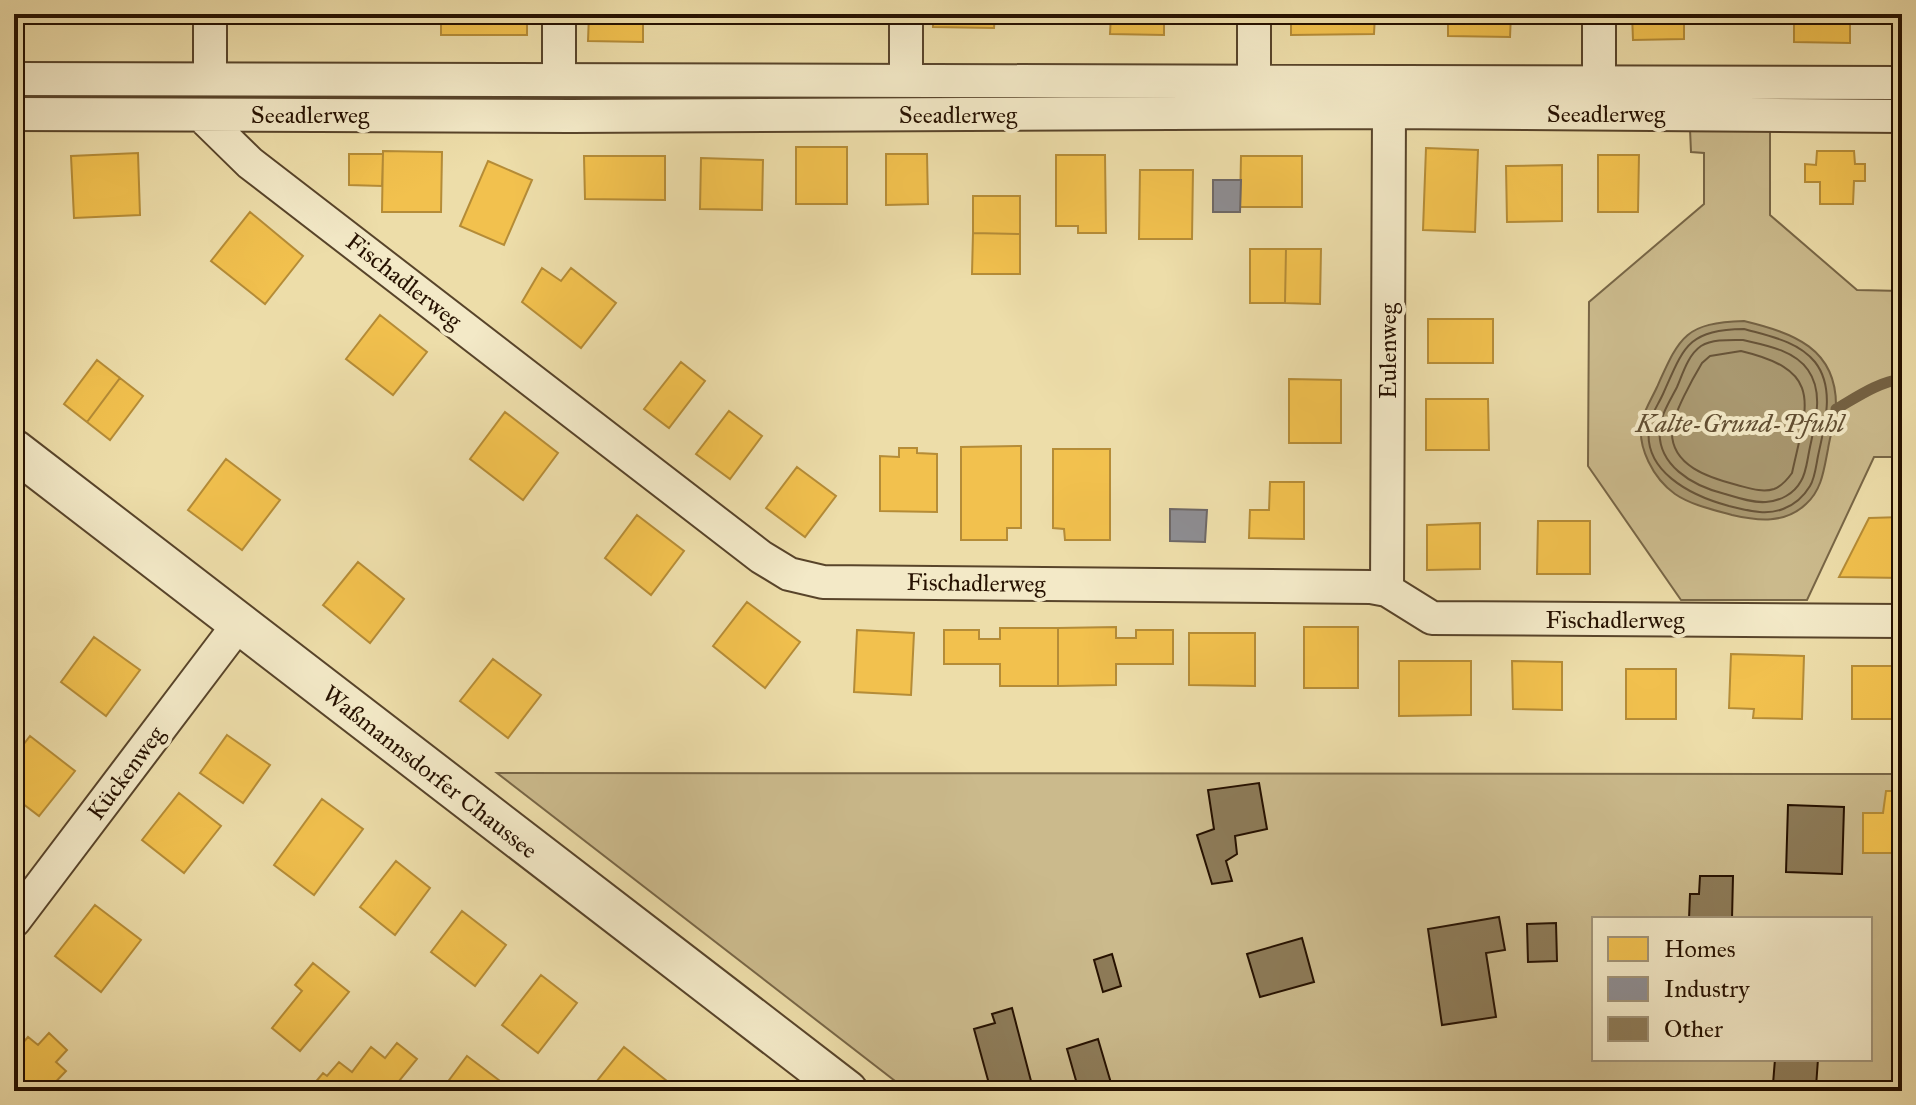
<svg xmlns="http://www.w3.org/2000/svg" width="1916" height="1105" font-family="'IM FELL Great Primer',serif">
	<style>
		.green { fill: #cbba8c; stroke: #786646; stroke-width: 2; fill-rule: evenodd }
		.water { fill: #a99870; stroke: #756243; stroke-width: 2 }
		.homes { fill: #f2c14e; stroke: #b58c37; stroke-width: 2 }
		.industry { fill: #8d8d92; stroke: #6e6866; stroke-width: 2 }
		.lines { fill: none; stroke-linecap: round; stroke-linejoin: round }
		.shore { stroke: #685438; stroke-width: 2 }
		.stream { stroke: #756243; stroke-width: 11 }
		.building { fill: #8d7b58; stroke: #261100; stroke-width: 2 }
		.minor-casing { stroke: #58442a; stroke-width: 36 }
		.tertiary-casing { stroke: #58442a; stroke-width: 44 }
		.minor { stroke: #f3e9c7; stroke-width: 32 }
		.tertiary { stroke: #f3e9c7; stroke-width: 40 }
		.labels { text-anchor: middle; dominant-baseline: central; stroke-width: 8; stroke-linejoin: round; paint-order: stroke }
		.street-label { font-size: 24px; fill: #261100; stroke: #f3e9c7 }
		.water-label { font-size: 26px; font-style: italic; fill: #614e32; stroke: #f3e9c7 }
	</style>
	<rect width="100%" height="100%" fill="#eddda9"/>
	<filter id="stains"><feTurbulence type="fractalNoise" baseFrequency=".0025" numOctaves="4"/><feColorMatrix values="0 0 0 0 .2 0 0 0 0 .09 0 0 0 0 .02 0 0 0 .5 -.17"/></filter>
	<radialGradient id="worn" r=".72"><stop offset=".6" stop-color="#630" stop-opacity="0"/><stop offset="1" stop-color="#630" stop-opacity=".3"/></radialGradient>
	<path class="green" d="M1770,128V215L1857,290L1902,291V457H1874L1807,600H1681L1588,466L1589,302L1704,204V153L1691,152L1690,129Z
		M497,773L1902,774V1091H908ZM1594,919H1870V1059H1594Z"/>
	<path class="water" d="M1744,321C1793,333 1837,348 1836,407C1835,421 1830,436 1828,449C1824,469 1822,490 1806,504C1785,524 1758,521 1732,515C1714,510 1691,505 1675,494C1654,479 1636,447 1642,420C1645,409 1652,398 1657,387C1680,336 1685,323 1744,321Z"/>
	<path class="homes" d="M242,14H300V19L242,21Z
		M441,14H527V35H441Z
		M589,14H643V42L588,41Z
		M803,14H861V23L803,22Z
		M933,14H995L994,28L933,27Z
		M1111,14H1164V35L1110,34Z
		M1291,14H1375L1374,34L1291,35Z
		M1448,14H1511L1510,37L1448,36Z
		M1632,14H1684V39L1633,40Z
		M1794,14H1850V43L1794,42Z
		M796,147H847V204H796Z
		M1426,148L1478,150L1475,232L1423,230Z
		M383,151L442,152L441,212H382Z
		M1817,151H1854L1855,164H1865V181H1854L1853,204H1820V182H1805V164L1816,165Z
		M138,153L140,215L74,218L71,156Z
		M349,154H383L382,186L349,185Z
		M886,154H927L928,204L886,205Z
		M1056,155H1105L1106,233H1078V226H1056Z
		M1598,155H1639L1638,212H1598Z
		M584,156H665V200L585,199Z
		M1241,156H1302V207H1240Z
		M701,158L763,160L762,210L700,209Z
		M488,161L532,180L504,245L460,226Z
		M1562,165V221L1507,222L1506,166Z
		M1140,170H1193L1192,239H1139Z
		M973,196H1020V234L973,233Z
		M250,212L303,256L265,304L211,261Z
		M973,233L1020,234V274H972Z
		M1250,249H1286L1285,303H1250Z
		M1286,249H1321L1320,304L1285,303Z
		M542,268L561,281L571,268L616,303L581,348L522,302Z
		M380,315L427,352L393,395L346,359Z
		M1428,319H1493V363H1428Z
		M97,360L120,378L87,422L64,404Z
		M681,362L705,381L669,428L644,409Z
		M120,378L143,396L110,440L87,422Z
		M1289,379L1341,380V443H1289Z
		M1426,399H1488L1489,450H1426Z
		M729,411L762,436L730,479L696,454Z
		M505,412L558,453L523,500L470,459Z
		M1021,446V528H1007V540H961V447Z
		M899,448H917V453L937,454V512L880,511V456L899,457Z
		M1053,449H1110V540H1065L1064,529L1053,528Z
		M226,459L280,500L242,550L188,510Z
		M797,467L836,496L805,537L766,508Z
		M1270,482H1304V539L1249,538L1250,510H1269Z
		M637,515L684,551L651,595L605,558Z
		M1902,517V578L1839,577L1869,518Z
		M1538,521H1590V574H1537Z
		M1480,523V569L1427,570V525Z
		M358,562L404,599L370,643L323,605Z
		M747,602L800,642L765,688L713,646Z
		M1116,627V638H1136V630H1173V664H1116V685L1058,686V628Z
		M1304,627H1358V688H1304Z
		M1000,628H1058V686H1000V664H944V630H979V639H1000Z
		M857,630L914,633L911,695L854,692Z
		M1189,633H1255V686L1189,685Z
		M94,637L140,670L106,716L61,682Z
		M1731,654L1804,656L1802,719L1753,718L1754,709L1729,708Z
		M493,659L541,695L508,738L460,701Z
		M1399,661H1471V715L1399,716Z
		M1512,661L1562,662V710L1513,709Z
		M1852,666H1902V719H1852Z
		M1626,669H1676V719H1626Z
		M227,735L270,765L243,803L200,773Z
		M30,736L75,771L39,816L14,797V757Z
		M1895,787H1902V853H1863V813H1883L1886,791H1895Z
		M179,793L221,826L184,873L142,840Z
		M322,799L363,829L314,895L274,865Z
		M396,861L430,888L395,935L360,907Z
		M95,905L141,940L101,992L55,956Z
		M462,911L506,945L475,986L431,952Z
		M313,963L349,992L300,1051L272,1028L302,991L295,985Z
		M541,975L577,1003L538,1053L502,1025Z
		M49,1033L67,1050L56,1062L66,1071L47,1091H25L14,1081V1053L28,1037L38,1045Z
		M397,1043L417,1059L391,1091H308L323,1073L327,1076L339,1062L352,1072L371,1047L385,1058Z
		M624,1047L672,1085L668,1091H589Z
		M467,1056L512,1090L511,1091H441Z"/>
	<path class="industry" d="M1213,180H1241L1240,212H1213Z
		M1170,509L1207,510L1205,542L1170,541Z"/>
	<g class="lines">
		<path class="shore" d="M1744,329C1769,336 1798,341 1815,362C1836,389 1824,427 1818,456C1816,466 1815,478 1810,486C1804,496 1794,505 1783,509C1765,516 1747,510 1729,506C1692,496 1639,471 1650,422C1652,413 1659,403 1663,394C1684,347 1687,330 1744,329Z
			M1743,340C1765,345 1794,350 1808,370C1825,394 1814,426 1809,452C1807,462 1806,473 1801,481C1794,494 1780,501 1766,502C1753,503 1738,498 1725,494C1693,486 1655,465 1660,426C1661,414 1671,399 1677,387C1683,373 1688,355 1701,346C1713,339 1730,340 1743,340Z
			M1741,351C1825,371 1807,404 1792,473C1787,480 1782,486 1774,489C1762,493 1749,488 1737,485C1710,478 1670,466 1672,430C1673,414 1693,378 1702,363L1710,356Z"/>
		<path class="stream" d="M1836,409C1857,397 1878,382 1902,379"/>
	</g>
	<path class="building" d="M1259,783L1267,829L1235,836L1237,854L1226,861L1232,881L1212,884L1197,835L1214,829L1208,790Z
		M1788,805L1844,807L1842,874L1786,872Z
		M1700,876H1733L1732,919H1689L1690,894H1699Z
		M1499,917L1505,950L1486,953L1496,1017L1442,1025L1428,929Z
		M1556,923L1557,961L1528,962L1527,924Z
		M1302,938L1314,982L1260,997L1247,954Z
		M1112,954L1121,986L1103,992L1094,960Z
		M1012,1008L1031,1081L991,1091L974,1029L995,1023L992,1014Z
		M1098,1039L1111,1083L1079,1091L1067,1049Z
		M1775,1059H1818L1816,1087L1773,1084Z"/>
	<g class="lines">
		<g class="minor-casing">
			<path id="minor" d="M559,14V80
				M906,14V81
				M1254,14V82
				M14,79L1902,83
				M210,79V14
				M1599,82V14
				M14,114L571,116L1389,112L1902,116
				M201,115L250,163L761,557L789,574L823,582L1371,587L1387,590L1432,618L1902,621
				M1387,590L1389,112
				M14,921L238,625"/>
		</g>
		<g class="tertiary-casing">
			<path id="tertiary" d="M14,450L847,1091"/>
		</g>
		<use href="#minor" class="minor"/>
		<use href="#tertiary" class="tertiary"/>
	</g>
	<g class="labels">
		<g class="street-label">
			<text x="1606" y="114">Seeadlerweg</text>
			<text x="310" y="115">Seeadlerweg</text>
			<text x="958" y="115">Seeadlerweg</text>
			<text transform="translate(404 281) rotate(38)">Fischadlerweg</text>
			<text transform="translate(1388 351) rotate(-90)">Eulenweg</text>
			<text transform="translate(976 583) rotate(1)">Fischadlerweg</text>
			<text x="1615" y="620">Fischadlerweg</text>
			<text transform="translate(430 772) rotate(38)">Waßmannsdorfer Chaussee</text>
			<text transform="translate(126 773) rotate(-53)">Kückenweg</text>
		</g>
		<g class="water-label">
			<text x="1740" y="423">Kalte-Grund-Pfuhl</text>
		</g>
	</g>
	<rect width="1916" height="1105" fill="none" stroke="#eddda9" stroke-width="48"/>
	<rect x="16" y="16" width="1884" height="1073" fill="none" stroke="#261100" stroke-width="4"/>
	<rect x="24" y="24" width="1868" height="1057" fill="none" stroke="#261100" stroke-width="2"/>
	<rect x="1592" y="917" width="280" height="144" fill="#f3e9c7" stroke="#a19377" stroke-width="2"/>
	<rect x="1608" y="937" width="40" height="24" fill="#f2c14e" stroke="#a19377" stroke-width="2"/>
	<text x="1664" y="957" font-size="24" fill="#261100">Homes</text>
	<rect x="1608" y="977" width="40" height="24" fill="#8d8d92" stroke="#a19377" stroke-width="2"/>
	<text x="1664" y="997" font-size="24" fill="#261100">Industry</text>
	<rect x="1608" y="1017" width="40" height="24" fill="#8d7b58" stroke="#a19377" stroke-width="2"/>
	<text x="1664" y="1037" font-size="24" fill="#261100">Other</text>
	<rect width="100%" height="100%" filter="url(#stains)"/>
	<rect width="100%" height="100%" fill="url(#worn)"/>
</svg>
